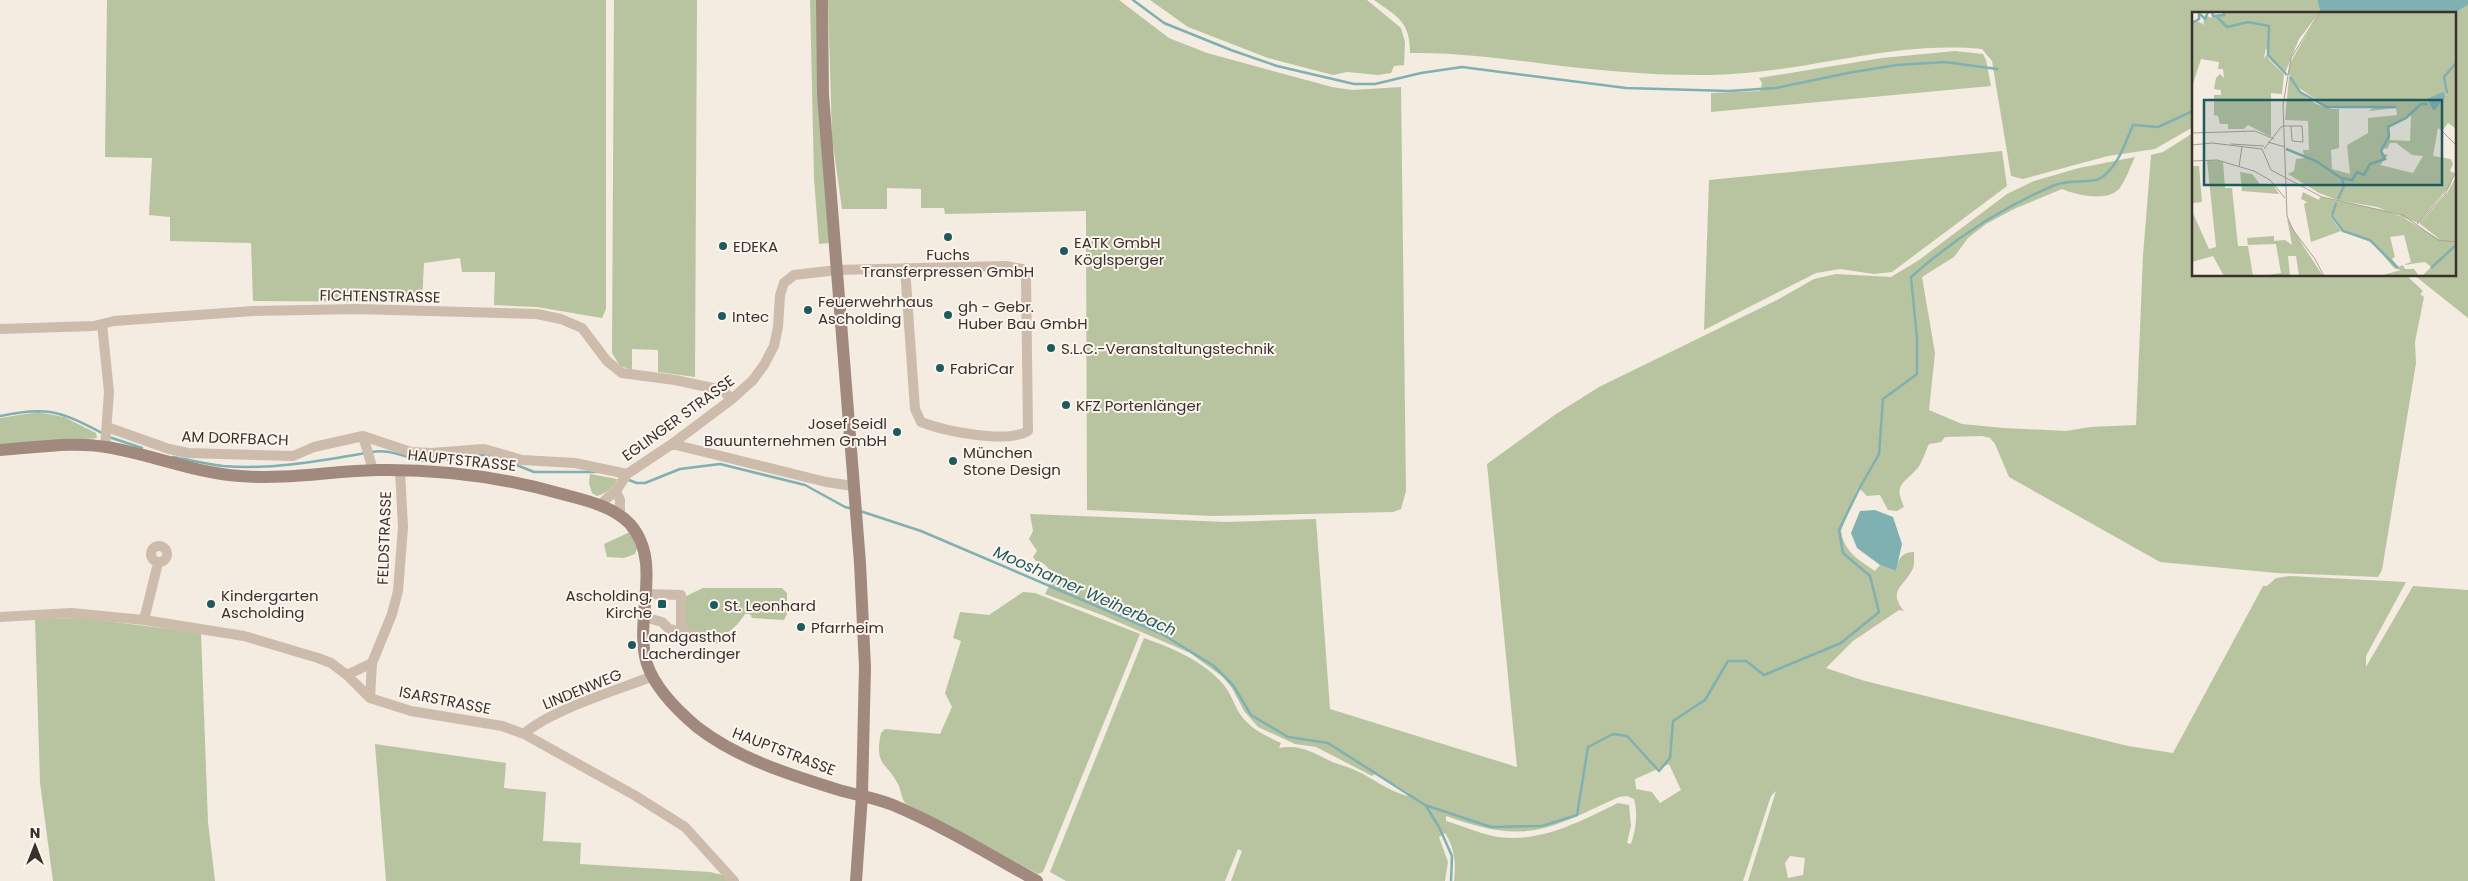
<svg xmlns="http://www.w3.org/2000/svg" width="2468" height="881" font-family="Poppins,sans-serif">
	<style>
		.green { fill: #b8c4a0; fill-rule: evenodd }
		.water { fill: #7fb0b2 }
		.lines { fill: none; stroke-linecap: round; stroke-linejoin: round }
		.stream { stroke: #7fb0b2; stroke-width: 2.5 }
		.street { stroke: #cdbbac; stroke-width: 10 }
		.secondary { stroke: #a18a7d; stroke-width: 12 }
		.poi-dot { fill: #1f5a5e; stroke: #fbf5ee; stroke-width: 2 }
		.labels { text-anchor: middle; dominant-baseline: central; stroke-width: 4; stroke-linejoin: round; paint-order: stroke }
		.poi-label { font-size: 15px; fill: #3b302b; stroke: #fbf5ee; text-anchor: start }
		.street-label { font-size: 15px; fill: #3b302b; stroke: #fbf5ee }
		.water-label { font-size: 16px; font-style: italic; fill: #1f5a5e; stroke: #fbf5ee }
		.inset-river { fill: none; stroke: #7fb0b2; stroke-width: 2.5 }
		.inset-road { fill: none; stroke: #aaa098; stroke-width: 1 }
		.view { fill: #1f5a5e; fill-opacity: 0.15; stroke: #1f5a5e; stroke-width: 2.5 }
		.inset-edge { fill: none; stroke: #3b302b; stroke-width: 2.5 }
	</style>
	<rect width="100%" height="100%" fill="#f4ebe1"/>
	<path class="green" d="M107,0H606V309L602,318L537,307L494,305L495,272H462L460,258L424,263L422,302L253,301L251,243L170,241V217L149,215L152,158L105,157Z
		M614,0H697L695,377L658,372V350L632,349V370L620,366L612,353Z
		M810,0H817L829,243L819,244L814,178Z
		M828,0H1119L1169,38L1207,53L1332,87L1352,90L1401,87L1406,491L1401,509L1393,512L1213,516L1087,510L1086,211L945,214L944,208H921V189L887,188V209H842L832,137Z
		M1150,0H1367L1401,28L1405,42L1404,65L1394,66L1391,73L1378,75L1347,72L1333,75L1268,58L1188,27Z
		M1374,0H2317L2321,14H2193V127L2155,149L2108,156L2023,179L2011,176L1992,61L1982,49C1891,40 1802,74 1711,75C1654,76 1595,70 1538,63C1495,58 1454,52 1410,53C1410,22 1398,17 1374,0Z
		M2468,5V318L2414,275H2454V17L2458,11Z
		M1955,51L1983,54L1986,60L1991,86L1711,112V93L1760,91L1762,83L1759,78L1882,58Z
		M2193,133V275H2406L2423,291L2420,294L2424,297L2415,342L2416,363L2382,570L2378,577L2277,573L2160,562L2009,477L1995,444L1990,438L1982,436L1945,437L1941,442L1929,444C1925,452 1922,464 1916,470C1902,485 1894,484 1904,507L1897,511L1888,510L1880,495L1867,496L1858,487L1841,531C1844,552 1859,560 1875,571L1880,565L1896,571C1899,559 1900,553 1914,552C1914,559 1915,567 1911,572C1902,588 1888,591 1904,611L1899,610L1853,641L1826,668L1865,681L2128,746L2173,753L2263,586H2267L2276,578L2290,576L2406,582L2366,656V667L2413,586L2468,590V881H1748L1776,791L1771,796L1743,881H1454C1456,862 1455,849 1445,833L1439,837L1448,862L1445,881H1231L1242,851L1238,849L1225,881H1066L1050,872L1144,638C1173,648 1203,661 1223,684C1231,693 1234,705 1240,714C1250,729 1266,736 1281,743L1279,748C1300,744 1312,752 1330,761C1339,765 1350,767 1359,772C1375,780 1389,791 1407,796L1409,793L1376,773L1372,776L1316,747L1295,744L1258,727L1244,711L1232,688L1223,677L1190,653L1102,615L1045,594L1053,578C1049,568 1046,563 1036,561L1033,557L1037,551L1029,539L1033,531L1030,514L1227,522L1316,519L1330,709L1517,767L1487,464L1556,414L1599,387L1777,300L1814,279L1836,274L1891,277L1919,260L2007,194L2034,181L2079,168L2135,157C2130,167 2126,180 2119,189C2107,202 2076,195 2062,189L2014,209L1986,224L1968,238L1954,257L1922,277L1935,353L1929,410L1962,424L2004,428L2066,431L2090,427L2136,425L2143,256L2151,155L2163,152ZM1669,764L1681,790L1660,803L1652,792L1636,789L1635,779ZM1627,796L1634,799C1638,814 1636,829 1631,844L1627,843L1631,826L1629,805L1618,803C1581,821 1541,843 1498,837C1481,834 1463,826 1446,821V816C1526,845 1547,830 1619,797ZM1790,856L1805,858L1803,875L1788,878L1785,863Z
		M2002,151L2007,186L1892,272L1874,274L1840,269L1816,273L1704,330L1709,180Z
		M38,412L64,417L96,433L97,438L0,449V418Z
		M590,474L617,479C614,488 607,493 597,496L592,493L589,483Z
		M630,532L637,548L635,554L624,558L607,557L604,544Z
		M703,588H782L787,593V614L784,620L752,618L750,614H745C725,644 715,635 684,629V597Z
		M1023,592L1035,593L1140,634L1043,872L1038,874L905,803C901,797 901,790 898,784C886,761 874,766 881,733L885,729L940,734L952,707L945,693L961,641L953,638L960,612L989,615Z
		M82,618L201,633L208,822L215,881H53L40,783L35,619Z
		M375,744L506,763L504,788L546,792L543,841L581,843L580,864L710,872L723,875L729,881H386Z"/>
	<path class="water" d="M2317,0H2468V5L2458,11L2454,17V14H2321Z
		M1875,510L1893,517L1902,544L1896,571L1880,565L1857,548L1851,533L1860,511Z"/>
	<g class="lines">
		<path class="stream" d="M1133,0L1164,23L1231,50L1277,66L1354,84H1375L1421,73L1462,67L1626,88L1729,91L1776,88L1853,72L1897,65L1945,62L1997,69
			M0,416C47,406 60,411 102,433
			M109,437L142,448
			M372,452C390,448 408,459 426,461C447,463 468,451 489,456
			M173,457C190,460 207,464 223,466C271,470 319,461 366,453
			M504,460L534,472H596
			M626,479L637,483H645L680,469L720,464L805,485L845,507L853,509
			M860,511L921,531L1162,634L1214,666L1233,685L1251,715L1288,737L1328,743L1425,805L1491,827L1542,826L1577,815L1588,747L1613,734L1627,736L1659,771L1670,758L1673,721L1705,700L1728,661H1746L1764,675L1841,643L1879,612L1870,576L1843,553L1839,530L1859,489L1879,454L1883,399L1917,374V338L1911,277C1954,239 2003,207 2055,185C2069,179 2092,183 2099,179C2118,168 2125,143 2133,125L2158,127L2193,111
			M1426,806L1439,827L1452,856L1451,881"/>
		<path class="street" d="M102,324L109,392L105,447
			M0,329L94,326L114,321L253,311L357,309L537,314L561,319L582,328L607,361L622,373L675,380L722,390L732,399
			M107,427L169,449L188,453L293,456L314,447L363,436L411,452L431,453L484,449L522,460L575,463L627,474
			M363,436L373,470
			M672,444L826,482L853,486
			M601,507L605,500L616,491
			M620,515V500L616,491L627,474L672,444L732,399L753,380L764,365L774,346L778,327L780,295L784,283L794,275L837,270L1006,266L1022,269L1026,276L1028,431C1006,444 944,431 921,422L915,409L905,268
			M151 554a8 8 0 1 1 16 0a8 8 0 1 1-16 0Z
			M646,594L681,595V630
			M0,617L71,613L144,620L244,636L318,658L331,663L347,675L370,698L411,711L502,726L524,734L634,795L685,827L734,881
			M644,617L662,622L669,629L715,639
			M144,620L158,563
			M347,675L372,663
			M370,698L372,663L392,614L398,591L403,527L400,470
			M524,734C550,710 618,690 653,676"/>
		<path class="secondary" d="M822,0L823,95L860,563L865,667L862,795L856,881
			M0,450C35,448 72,441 106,447C151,454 194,473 240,476C286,480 331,471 377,470C440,469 502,477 562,494C585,500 613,506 630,524C664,563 633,619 647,664C655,688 678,711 697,727C738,759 791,775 839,790C857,795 876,798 893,805C943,826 990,855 1037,881"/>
	</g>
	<g class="poi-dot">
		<circle cx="948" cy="237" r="5"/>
		<circle cx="723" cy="246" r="5"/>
		<circle cx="1064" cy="251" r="5"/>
		<circle cx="808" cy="310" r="5"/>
		<circle cx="948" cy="315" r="5"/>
		<circle cx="722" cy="316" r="5"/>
		<circle cx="1051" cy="348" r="5"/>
		<circle cx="940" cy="368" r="5"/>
		<circle cx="1066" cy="405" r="5"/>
		<circle cx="897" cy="432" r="5"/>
		<circle cx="953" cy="461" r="5"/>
		<circle cx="211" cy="604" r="5"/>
		<rect x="657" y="599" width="10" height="10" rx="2.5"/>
		<circle cx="714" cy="605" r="5"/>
		<circle cx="801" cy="627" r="5"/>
		<circle cx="632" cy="645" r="5"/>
	</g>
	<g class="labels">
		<g class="poi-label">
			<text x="1074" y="242">EATK GmbH<tspan x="1074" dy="17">Köglsperger</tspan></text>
			<text x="733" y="246">EDEKA</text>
			<text x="948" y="254" text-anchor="middle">Fuchs<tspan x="948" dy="17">Transferpressen GmbH</tspan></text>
			<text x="818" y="301">Feuerwehrhaus<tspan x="818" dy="17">Ascholding</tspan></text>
			<text x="958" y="306">gh - Gebr.<tspan x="958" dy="17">Huber Bau GmbH</tspan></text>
			<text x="732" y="316">Intec</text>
			<text x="1061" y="348">S.L.C.-Veranstaltungstechnik</text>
			<text x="950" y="368">FabriCar</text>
			<text x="1076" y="405">KFZ Portenlänger</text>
			<text x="887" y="423" text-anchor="end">Josef Seidl<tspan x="887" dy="17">Bauunternehmen GmbH</tspan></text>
			<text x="963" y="452">München<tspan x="963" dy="17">Stone Design</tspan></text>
			<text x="221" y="595">Kindergarten<tspan x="221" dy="17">Ascholding</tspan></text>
			<text x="652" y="595" text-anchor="end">Ascholding,<tspan x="652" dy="17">Kirche</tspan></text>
			<text x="724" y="605">St. Leonhard</text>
			<text x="811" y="627">Pfarrheim</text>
			<text x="642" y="636">Landgasthof<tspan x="642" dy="17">Lacherdinger</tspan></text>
		</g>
		<g class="street-label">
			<text transform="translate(380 296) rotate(1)">FICHTENSTRASSE</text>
			<text transform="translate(678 418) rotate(-36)">EGLINGER STRASSE</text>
			<text transform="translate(235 438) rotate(2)">AM DORFBACH</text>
			<text transform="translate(462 460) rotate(6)">HAUPTSTRASSE</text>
			<text transform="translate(384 538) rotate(-88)">FELDSTRASSE</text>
			<text transform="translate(582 689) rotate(-22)">LINDENWEG</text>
			<text transform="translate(445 700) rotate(11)">ISARSTRASSE</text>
			<text transform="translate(784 751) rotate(21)">HAUPTSTRASSE</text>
		</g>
		<g class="water-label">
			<text transform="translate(1085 591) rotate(24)">Mooshamer Weiherbach</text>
		</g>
	</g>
	<g transform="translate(2192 12)">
		<rect width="264" height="264" fill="#f4ebe1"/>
		<path d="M33,0H128L107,27L93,61L79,49L74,36L72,46L75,43L78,49L92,62L90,82L79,81V125L56,113L52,117H36V112H28L26,104L22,103V83H29V78L22,77L24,66L28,62L32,66L31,57H26L27,50L9,47L0,75V12L5,9L13,13L11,11L15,4L20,6V2L25,5ZM128,0H264V121L263,116L256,111L250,119L246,116L241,144L259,147L261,152L258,159L262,161L258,174L226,211L185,195L145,188L127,181L96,162L102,159L104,147L112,146L111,138H117L116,109L93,108L97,64L105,78L124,92L140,97H147V136L139,138L140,157L158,162L155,133L176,121V106L205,103L204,96L177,99L181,96L134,94L104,74L96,61L98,51ZM248,82L255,83L240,97L235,88ZM219,103L218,129L198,128L197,115ZM198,131H204L220,143L231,144L221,161L188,153L196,143L190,141L191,136L195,137ZM15,148L31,149L33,176H40L46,234H56L61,264H32L21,244L0,250V199L17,237L24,235ZM0,154H7L10,190L1,191ZM48,160L60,162L68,172L81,173L87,182L50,179ZM264,165V264H230L239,255L233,250L211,253L213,257H222L227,264H188L209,258L202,256L181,231L152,220L140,201L138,204L149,219L119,230L112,192L115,190L109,187L111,180L127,188L128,185L204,201L250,229L227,211L255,181ZM212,223L219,250L206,255L200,247L203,245L198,225ZM95,206L110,232L131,264H107L104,244H96L98,264H71L89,261L84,232L56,233L55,226L82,224V229L93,228L100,233Z" fill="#b8c4a0" fill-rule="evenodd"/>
		<path d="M251,80L254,84L243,98L240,97L235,87Z" fill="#7fb0b2"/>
		<path class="inset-river" d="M20,0L21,4L32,3V0M24,4L35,15L56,10L77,14L76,43L95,63M0,11L7,7V1L13,7L16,0M98,65L108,80L135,95H204M255,81L252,65L264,51M94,137L124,149L149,166L160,168L165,160L172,163L178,152L193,147L189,139L197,124L196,115L214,106L229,92H236M146,187L152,174L150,168M144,191L140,204L151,219L178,228L206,256M239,256L264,233"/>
		<path class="inset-road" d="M128,0L99,46L91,93L95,204L101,218L123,247L132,264M251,120L264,133M0,121L63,119L82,127M76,130L93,135M39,132L72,134M0,133L20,131L70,137L79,158L130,185L211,203L246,228L264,230M72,137L89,115L92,114H110L111,130L100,129L99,114M0,149L25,148L62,159L78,168L93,186M47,155L50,134M225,212L253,182L264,159"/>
		<path class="view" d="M12,88H250V173H12Z"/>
		<rect width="264" height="264" class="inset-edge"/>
	</g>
	<g transform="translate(35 846)" stroke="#fbf5ee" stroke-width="4" paint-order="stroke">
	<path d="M0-4L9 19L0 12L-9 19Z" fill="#3b302b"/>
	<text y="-8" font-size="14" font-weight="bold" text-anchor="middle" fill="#3b302b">N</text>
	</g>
</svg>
